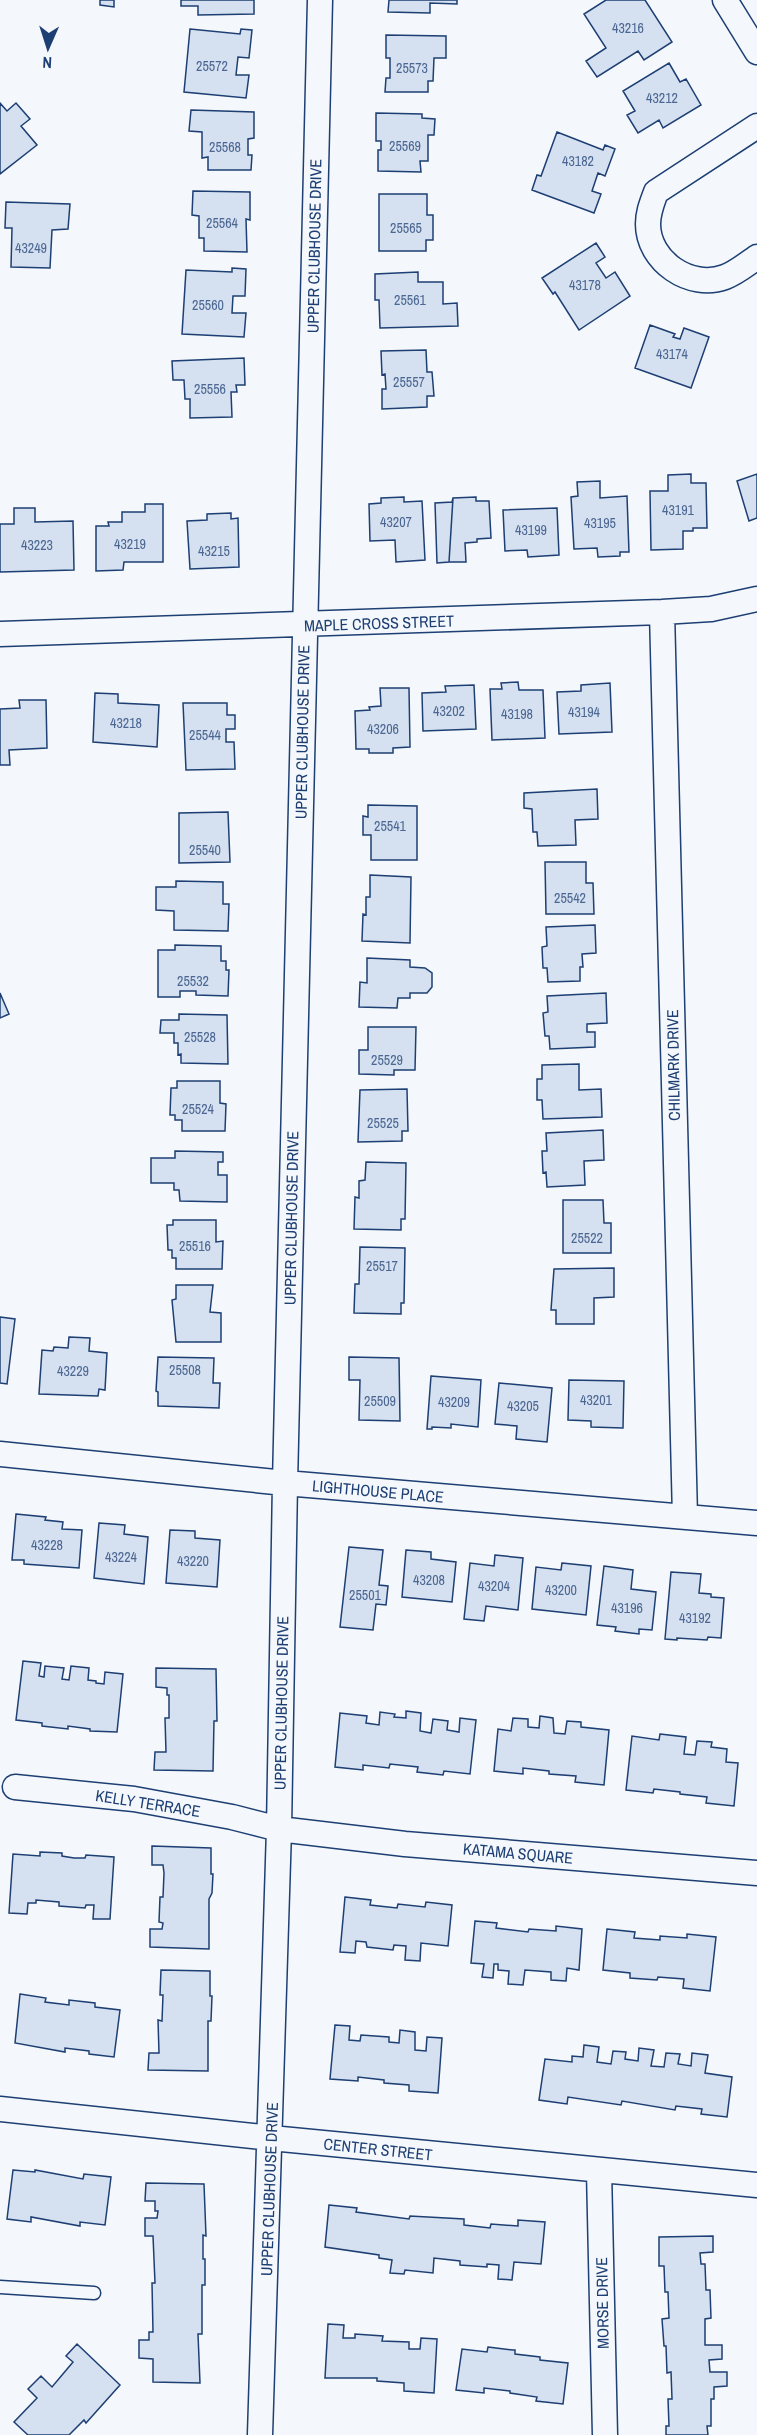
<svg xmlns="http://www.w3.org/2000/svg" width="757" height="2435" font-family="'Archivo Narrow',sans-serif">
	<style>
		.building { fill: #d5e0f0; stroke: #1d3f73; stroke-width: 1.5 }
		.lines { fill: none; stroke-linecap: round; stroke-linejoin: round }
		.lane-casing { stroke: #1d3f73; stroke-width: 15 }
		.street-casing { stroke: #1d3f73; stroke-width: 27 }
		.lane { stroke: #f4f7fb; stroke-width: 12 }
		.street { stroke: #f4f7fb; stroke-width: 24 }
		.labels { text-anchor: middle; dominant-baseline: central; stroke-width: 4.5; stroke-linejoin: round; paint-order: stroke }
		.number-label { font-size: 14px; fill: #4b6792 }
		.street-label { font-size: 16px; fill: #1d3f73; stroke: #f4f7fb }
	</style>
	<rect width="100%" height="100%" fill="#f4f7fb"/>
	<path class="building" d="M100,0H114V7L100,5Z
		M181,0H254V14L198,15V6H181Z
		M389,0H457V4L430,3V13L388,12Z
		M606,0H645L672,42L644,60L638,51L597,77L586,61L606,48L584,14Z
		M190,29L240,34L241,29L252,30L249,58L238,57L236,75H249L246,98L184,92Z
		M386,35L446,36V58H434L433,81H428V92H385L386,78H390V58H386Z
		M669,63L680,82L686,79L701,105L663,128L659,120L638,133L627,115L635,111L623,91Z
		M0,103L7,111L16,103L30,119L21,126L37,145L0,174Z
		M191,110L254,112V138L248,139V155H252L251,170H208V157L202,158V132L189,131Z
		M376,113L422,114V118L435,119L434,135H428V161H420L421,172L378,171V150H381V141H376Z
		M557,132L603,150L605,145L615,149L605,176L598,173L592,191L601,194L594,213L532,190L537,175L541,176Z
		M193,191L250,192V220L246,219L247,252L204,251V238H199V216L192,215Z
		M379,194H427V215H433V240H426V251H379Z
		M6,202L70,204L68,229L52,230L50,268L11,267L12,228H5Z
		M596,243L605,257L596,263L606,278L615,272L630,296L579,330L555,292L553,294L542,278Z
		M232,268L246,269L245,296H233L232,313H246L244,337L182,334L186,270L232,272Z
		M418,272V282H443V304L457,303L458,326L380,328L379,300H375V274Z
		M650,325L675,334L673,337L680,339L684,328L709,337L691,388L635,368Z
		M426,350L427,372H432L434,396H427V407L382,409V389H386L385,374L382,375L381,351Z
		M244,358L245,385H236L237,392H231L232,417L190,418V399H185L184,380H173L172,361Z
		M691,474V483H706L707,528H693V531H683V549L651,550L650,491H668V475Z
		M757,474V518L749,521L737,481Z
		M600,481V498L627,496L629,552H620V556L598,557L597,548L574,549L571,497L578,496L577,482Z
		M404,497V502L422,501L425,560L396,562L395,540L370,541L369,504L381,503V498Z
		M476,497V501H489L491,538L477,539V542L465,543L466,562H449L453,498Z
		M453,498L449,562L437,563L435,503L452,502Z
		M145,504H163V562H124L123,570L96,571V526H109L108,522H122V512H145Z
		M14,508H35V522L73,521L74,570L0,572V524H14Z
		M557,508L559,555L528,557L527,550L505,551L503,510Z
		M231,513V519L238,518L239,567L190,569L187,521L207,520V514Z
		M518,682L519,690H543L545,738L492,740L490,689H502L501,683Z
		M610,683L612,732L559,734L557,692L581,691V685Z
		M474,685L476,729L423,731L422,693L446,692L445,686Z
		M380,688H409L410,747L393,748V753H369V749H356L355,711L370,710L369,707L381,706Z
		M95,693L118,694V703L159,705L157,747L93,742Z
		M19,700H46L47,748L9,750L10,765H0V709L20,708Z
		M183,703H227V715H235V729H226V742H234L235,769L186,770Z
		M597,789L598,819L575,820L576,845L538,846L537,832H533L532,809L524,808V793Z
		M368,805L417,806V860H371V835H363V816L368,817Z
		M228,812L230,862L179,863V813Z
		M545,862H586V883H593L594,914H546Z
		M370,875L411,877L410,943L362,941L363,914L366,915V897H370Z
		M176,881L223,882V904H229L228,931L174,930V911L156,910V887H176Z
		M595,925L596,953L582,954L583,967H580V981L548,982L547,968H543L542,947L547,946L546,927Z
		M175,945L221,946V961H226V970H229L228,996L196,995V991H180V997H158V950H175Z
		M367,958L410,960V967L425,968L432,973V987L427,993H410V998H398L397,1008L359,1007L360,982L367,983Z
		M0,993L9,1014L0,1018Z
		M606,993L607,1023L587,1024V1032H595V1047L550,1049L549,1036H545L543,1013L548,1012L547,996Z
		M179,1014L227,1015L228,1064L181,1063V1054L178,1055V1043H174V1033H160L161,1020H179Z
		M368,1027H416L415,1070H394V1075L359,1074V1050H368Z
		M579,1064V1090L601,1089L602,1117L543,1119L542,1100H537V1079H542V1065Z
		M177,1081H220V1103L226,1104L225,1131H182V1120H175V1115H170L171,1088H177Z
		M407,1089L408,1131H402V1141L358,1142L360,1090Z
		M603,1130L604,1160L584,1161L585,1185L547,1187L546,1172L543,1173L542,1151H547L546,1133Z
		M175,1151L223,1152V1162H218V1175H227V1202L180,1201L179,1190H174V1183H151V1158H175Z
		M366,1162L406,1163L405,1219H401V1230L354,1229L355,1197L359,1198V1181L365,1180Z
		M563,1200H603L604,1223H611V1253H563Z
		M173,1220H216V1242L223,1241L222,1269H176V1258H172V1250H168L167,1225H173Z
		M360,1247L405,1248L404,1303H401V1314L354,1313L355,1284H359Z
		M614,1268V1297L594,1298V1324H556V1310H551L554,1269Z
		M176,1285H213L210,1312L221,1313V1342H176L172,1300L176,1299Z
		M0,1317L15,1319L7,1384L0,1383Z
		M69,1337L90,1338L89,1351L107,1353L105,1390L99,1389L98,1396L39,1394L42,1350L53,1351L54,1347L68,1348Z
		M158,1357L214,1358L213,1383H220L219,1408L158,1406V1392L156,1391Z
		M349,1357L399,1358L400,1421L359,1420L360,1380H349Z
		M431,1376L481,1380L478,1427L451,1424V1428L432,1427V1429H427Z
		M569,1380L624,1381L623,1428L591,1427V1421L568,1420Z
		M499,1383L552,1388L547,1442L516,1439L517,1426L495,1424Z
		M16,1514L46,1517L45,1520L63,1522L62,1529L82,1530L79,1568L24,1564V1560H12Z
		M99,1523L125,1525L124,1534L148,1537L144,1584L94,1578Z
		M170,1530L195,1531V1538L220,1540L217,1587L166,1583Z
		M349,1547L383,1550L379,1585L388,1586L386,1605L376,1604L373,1630L340,1627Z
		M406,1550L431,1552V1559L456,1562L452,1602L402,1597Z
		M495,1555L523,1558L518,1610L486,1606L484,1621L464,1619L470,1563L494,1566Z
		M562,1563L591,1566L586,1615L532,1609L536,1567L561,1570Z
		M604,1566L633,1570L631,1589L656,1592L652,1630L639,1629V1634L615,1631L616,1627L597,1625Z
		M671,1572L701,1574L699,1593L711,1594V1597L724,1598L721,1638L708,1637L707,1640L677,1638V1640L665,1639Z
		M23,1661L41,1663L39,1676L44,1677L45,1666L64,1668L62,1679L69,1680L71,1666L89,1668L88,1680L96,1681V1683L104,1684L105,1672L123,1674L117,1732L90,1731V1729L68,1726V1729L42,1726V1723L16,1720Z
		M156,1668L216,1669L217,1721H214L213,1771L154,1770L155,1752H166L165,1718H169V1695H167V1688L156,1687Z
		M406,1711L421,1713L420,1731L431,1733L433,1719L448,1721L447,1730L459,1732L460,1718L476,1720L470,1774L444,1771L443,1775L417,1772L418,1767L390,1764L389,1768L363,1765V1770L335,1767L340,1713L367,1716L366,1723L379,1725L380,1712L395,1714L394,1717L406,1718Z
		M540,1716L553,1718L554,1733L565,1734L567,1721L581,1722V1727L609,1730L604,1785L575,1782L576,1776L549,1774V1771L523,1768V1774L494,1771L498,1729L511,1731L513,1718L528,1719V1727L539,1728Z
		M660,1734L686,1737L684,1754L695,1755L697,1741L712,1742L711,1747L727,1749L726,1762L738,1763L734,1806L706,1803L707,1797L680,1794V1792L654,1789L653,1793L626,1790L632,1736L659,1740Z
		M152,1846L211,1848V1874H213L212,1893L209,1899V1949L150,1947V1929H162L163,1923L159,1922L160,1897H163L164,1873L163,1865H152Z
		M40,1852L62,1853V1856L74,1858H85L86,1855L114,1857L110,1919H93L94,1905H86L85,1908L59,1906V1902L36,1900V1903H28L27,1914L9,1913L13,1854L40,1856Z
		M345,1897L371,1900L370,1905L397,1908L398,1904L425,1907L426,1902L452,1905L448,1946L421,1943L420,1961L405,1960L406,1946L394,1945L393,1950L367,1947L366,1942L356,1941L355,1953L340,1952Z
		M475,1921L497,1923L496,1928L528,1932L529,1929L556,1931V1926L582,1929L579,1970L567,1968L566,1981L551,1980V1972L525,1970L523,1985L508,1984L509,1971L498,1970V1964H494L493,1978L482,1977L484,1964L471,1963Z
		M607,1929L635,1932L634,1938L660,1940V1936L687,1938V1934L716,1937L710,1991L683,1988L684,1979L658,1977L657,1980L630,1978V1973L603,1970Z
		M161,1970L210,1971V1996H212L211,2021H208V2071L148,2070L149,2053H159L158,2020L162,2021L163,1995H160Z
		M20,1994L46,1998L45,2002L69,2005V2000L95,2003V2007L120,2010L114,2057L89,2054V2051L65,2048V2052L15,2043Z
		M335,2025L350,2026L349,2040L360,2041L361,2035L389,2037V2042L399,2043L400,2030L415,2032V2050L426,2051L427,2037L442,2038L438,2093L409,2091V2085L384,2083V2080L358,2077V2081L330,2079Z
		M584,2045L599,2047L597,2062L611,2064L613,2051L626,2052L625,2059L638,2061L639,2048L654,2050L651,2066L664,2067L666,2053L680,2054L678,2064L691,2066L692,2053L708,2055L705,2073L732,2077L727,2117L701,2114L702,2109L676,2106L675,2110L622,2101L621,2105L568,2097L567,2104L539,2100L545,2059L572,2062V2056L583,2057Z
		M13,2170L35,2172V2170L83,2179L84,2174L111,2177L105,2225L80,2222V2226L31,2217V2222L7,2219Z
		M146,2183L204,2184L206,2236L203,2235V2259H205V2285H202V2334H198L200,2383L153,2382V2359L139,2358V2340H149V2332H153L152,2283H155L153,2236H145V2218H157L158,2211H155V2201H145Z
		M329,2205L357,2208L356,2212L409,2219L410,2216L464,2219V2225L490,2228L491,2224L518,2226V2220L545,2222L541,2264L514,2262L512,2280L498,2279L499,2265L487,2264V2267L460,2265V2261L434,2258L433,2273L405,2270L404,2274L390,2273L392,2260L379,2258V2255L325,2247Z
		M713,2236V2252L700,2253L701,2264H705L706,2290H710L711,2318L705,2319V2345H722V2359L709,2360L710,2372H727V2386L714,2387V2399H711V2426H707L708,2435H666V2426H669L668,2399H672L671,2372L667,2373L666,2346H664L662,2319L669,2318L668,2292H665L664,2266H659V2237Z
		M328,2324L344,2325L343,2338H355V2334L383,2336L382,2341L409,2342V2349H420L421,2338L437,2339L434,2393L404,2391V2383L377,2381V2378H325Z
		M77,2344L120,2385L86,2423L84,2420L69,2435H28L14,2422L37,2398L28,2389L41,2376L52,2387L73,2362L66,2356Z
		M488,2347L513,2350H515V2354L540,2357V2360L568,2363L563,2404L536,2401L537,2397L510,2393V2391L484,2388V2393L456,2390L462,2349L487,2352Z"/>
	<g class="lines">
		<g class="lane-casing">
			<path id="lane" d="M0,2287L94,2293"/>
		</g>
		<g class="street-casing">
			<path id="street" d="M725,0L757,52
				M757,126L656,192C652,203 648,212 648,224C648,261 690,290 725,277C736,273 747,264 757,257
				M662,612L685,1517
				M0,634L662,612L711,609L757,599
				M0,1454L285,1483L757,1523
				M15,1787L134,1799L232,1817L279,1829L405,1844L757,1873
				M0,2109L271,2138L757,2185
				M599,2171L605,2435
				M260,2435L279,1829L285,1483L320,0"/>
		</g>
		<use href="#lane" class="lane"/>
		<use href="#street" class="street"/>
	</g>
	<g class="labels">
		<g class="number-label">
			<text x="628" y="28">43216</text>
			<text x="212" y="66">25572</text>
			<text x="412" y="68">25573</text>
			<text x="662" y="98">43212</text>
			<text x="405" y="146">25569</text>
			<text x="225" y="147">25568</text>
			<text x="578" y="161">43182</text>
			<text x="222" y="223">25564</text>
			<text x="406" y="228">25565</text>
			<text x="31" y="248">43249</text>
			<text x="585" y="285">43178</text>
			<text x="410" y="300">25561</text>
			<text x="208" y="305">25560</text>
			<text x="672" y="354">43174</text>
			<text x="409" y="382">25557</text>
			<text x="210" y="389">25556</text>
			<text x="678" y="510">43191</text>
			<text x="396" y="522">43207</text>
			<text x="600" y="523">43195</text>
			<text x="531" y="530">43199</text>
			<text x="130" y="544">43219</text>
			<text x="37" y="545">43223</text>
			<text x="214" y="551">43215</text>
			<text x="449" y="711">43202</text>
			<text x="584" y="712">43194</text>
			<text x="517" y="714">43198</text>
			<text x="126" y="723">43218</text>
			<text x="383" y="729">43206</text>
			<text x="205" y="735">25544</text>
			<text x="390" y="826">25541</text>
			<text x="205" y="850">25540</text>
			<text x="570" y="898">25542</text>
			<text x="193" y="981">25532</text>
			<text x="200" y="1037">25528</text>
			<text x="387" y="1060">25529</text>
			<text x="198" y="1109">25524</text>
			<text x="383" y="1123">25525</text>
			<text x="587" y="1238">25522</text>
			<text x="195" y="1246">25516</text>
			<text x="382" y="1266">25517</text>
			<text x="185" y="1370">25508</text>
			<text x="73" y="1371">43229</text>
			<text x="596" y="1400">43201</text>
			<text x="380" y="1401">25509</text>
			<text x="454" y="1402">43209</text>
			<text x="523" y="1406">43205</text>
			<text x="47" y="1545">43228</text>
			<text x="121" y="1557">43224</text>
			<text x="193" y="1561">43220</text>
			<text x="429" y="1580">43208</text>
			<text x="494" y="1586">43204</text>
			<text x="561" y="1590">43200</text>
			<text x="365" y="1595">25501</text>
			<text x="627" y="1608">43196</text>
			<text x="695" y="1618">43192</text>
		</g>
		<g class="street-label">
			<text transform="translate(314 246) rotate(-89)">UPPER CLUBHOUSE DRIVE</text>
			<text transform="translate(379 623) rotate(-2)">MAPLE CROSS STREET</text>
			<text transform="translate(302 732) rotate(-89)">UPPER CLUBHOUSE DRIVE</text>
			<text transform="translate(673 1065) rotate(-91)">CHILMARK DRIVE</text>
			<text transform="translate(291 1218) rotate(-89)">UPPER CLUBHOUSE DRIVE</text>
			<text transform="translate(378 1491) rotate(5)">LIGHTHOUSE PLACE</text>
			<text transform="translate(281 1703) rotate(-89)">UPPER CLUBHOUSE DRIVE</text>
			<text transform="translate(148 1803) rotate(9)">KELLY TERRACE</text>
			<text transform="translate(518 1853) rotate(5)">KATAMA SQUARE</text>
			<text transform="translate(378 2149) rotate(6)">CENTER STREET</text>
			<text transform="translate(269 2189) rotate(-88)">UPPER CLUBHOUSE DRIVE</text>
			<text transform="translate(602 2303) rotate(-91)">MORSE DRIVE</text>
		</g>
	</g>
	<g transform="translate(48 48) rotate(183)" stroke="#f4f7fb" stroke-width="4.5" paint-order="stroke">
	<path d="M0-4.5L10 22L0 15L-10 22Z" fill="#1d3f73"/>
	<text y="-9" font-size="16" font-weight="bold" text-anchor="middle" fill="#1d3f73">N</text>
	</g>
</svg>
